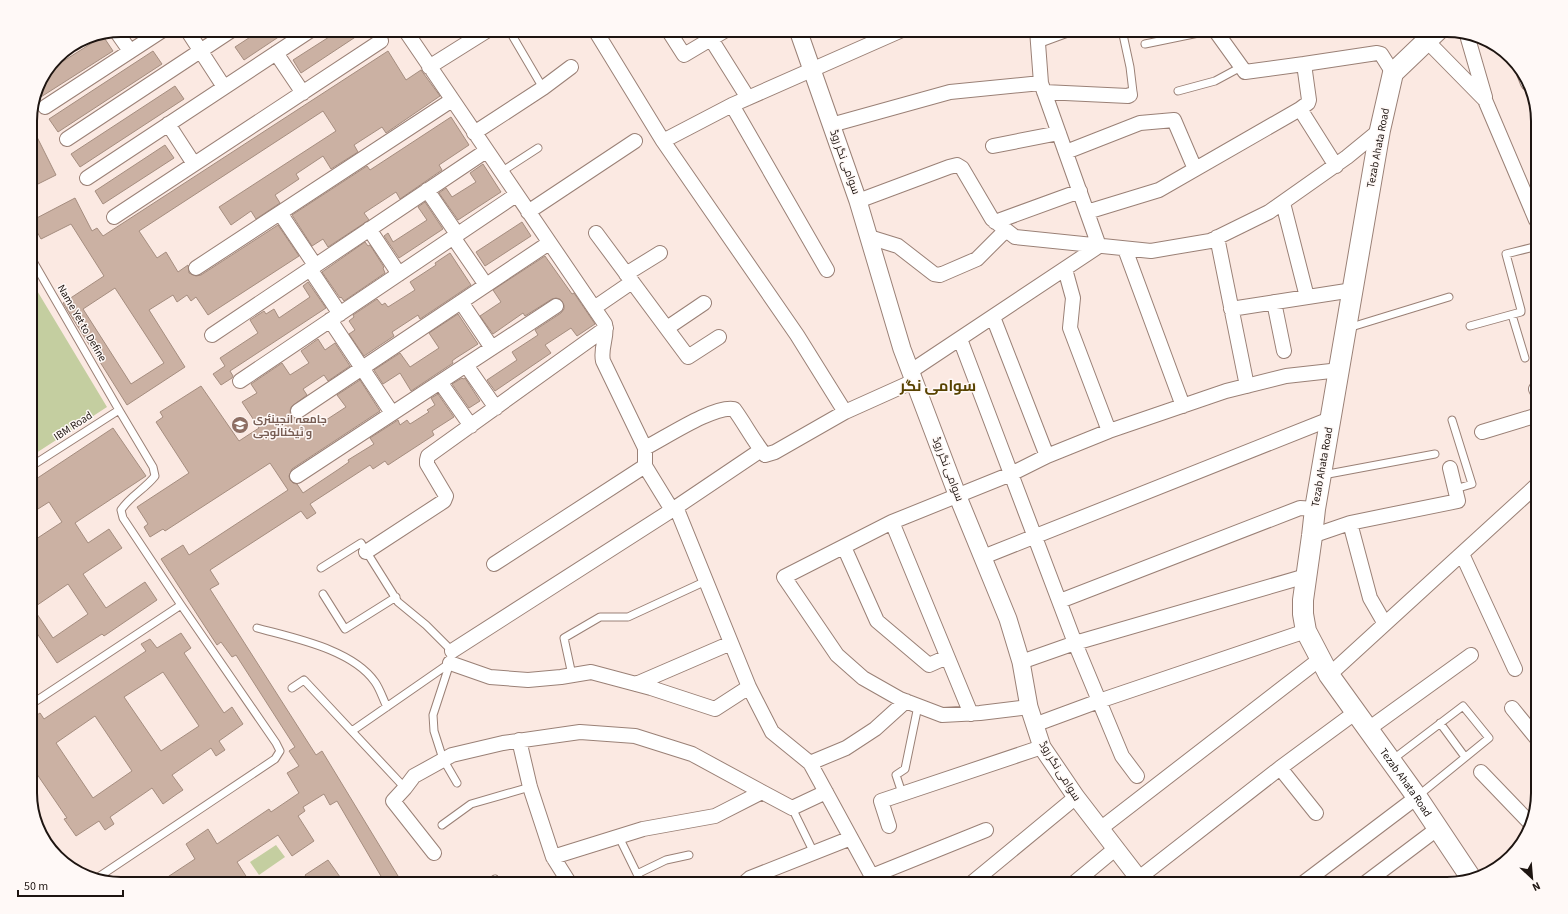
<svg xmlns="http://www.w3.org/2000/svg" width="1568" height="914" font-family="'Source Sans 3',Cairo,sans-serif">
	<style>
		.green { fill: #c4cea0 }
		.building { fill: #cbb1a3; stroke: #a58d7f; fill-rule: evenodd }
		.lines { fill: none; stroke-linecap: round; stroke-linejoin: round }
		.service-casing { stroke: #9a8076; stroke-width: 9 }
		.minor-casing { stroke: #9a8076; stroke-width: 16 }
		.tertiary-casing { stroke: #9a8076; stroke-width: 19 }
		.secondary-casing { stroke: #9a8076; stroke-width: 22 }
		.service { stroke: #fff; stroke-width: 7 }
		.minor { stroke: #fff; stroke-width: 14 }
		.tertiary { stroke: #fff; stroke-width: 17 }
		.secondary { stroke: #fff; stroke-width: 20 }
		.labels { text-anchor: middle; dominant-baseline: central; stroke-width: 3; stroke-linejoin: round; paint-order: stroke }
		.street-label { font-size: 11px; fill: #1e1511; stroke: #fff9f7 }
		.education-label { font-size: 11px; font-weight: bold; fill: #785e54; stroke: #fff9f7; text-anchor: start }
		.district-label { font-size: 15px; font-weight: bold; fill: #574200; stroke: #fff9f7 }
		.rim { fill: none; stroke: #1e1511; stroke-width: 2 }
	</style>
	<rect width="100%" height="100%" fill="#fbe9e2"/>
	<path class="green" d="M30,279L107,407L30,457Z
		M276,845L285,857L259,875L250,862Z"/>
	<path class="building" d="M261,30H289L244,60L235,47Z
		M340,30H366L301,73L293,60Z
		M103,36L113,51L33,102L37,86L46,72Z
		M153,51L162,64L58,132L49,119Z
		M388,51L406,80L421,70L440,96L386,133L382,127L354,145L358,152L331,169L323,156L296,174L299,179L275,195L280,203L256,219L251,211L231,225L219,207L336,131L323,111L139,231L157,258L166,252L178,272L188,265L189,273L196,276L201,275L278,225L299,256L208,315L196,297L191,301L187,295L177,302L173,295L149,310L185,367L127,405L63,303L104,276L71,224L41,239L31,221L75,198L92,231L97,228L103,236ZM115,288L164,363L131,384L83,309Z
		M175,86L184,99L80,167L71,154Z
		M451,117L469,145L439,165L442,170L400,199L396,192L364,213L369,220L328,247L323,239L312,246L292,215L367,166L370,170Z
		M30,123L56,175L30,188Z
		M165,145L174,158L103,204L95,191Z
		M483,164L501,192L458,220L439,193L446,188L452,197L476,182L470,173Z
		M425,202L443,229L399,258L384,236L388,233L393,242L427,220L418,207Z
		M522,222L531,236L485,266L476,252Z
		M365,242L368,246L370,245L384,267L383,268L385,273L344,301L341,297L340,298L322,272Z
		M450,253L471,285L420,319L418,315L392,332L394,336L364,356L349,334L355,330L349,321L354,317L353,315L377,299L382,305L385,303L388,307L415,290L410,282L436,265L435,263Z
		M545,256L572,294L574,293L595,324L577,336L571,328L545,345L551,353L495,391L487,380L517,360L512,352L538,335L535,330L561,313L564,309V305L560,299L556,298L552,299L525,316L523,313L493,334L480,316L501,302L493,290Z
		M308,282L326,308L230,371L233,376L232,378L221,385L213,374L225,366L220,358L258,333L250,320L264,311L266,314L274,309L279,318L310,297L303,286Z
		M458,314L478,344L456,358L452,361L453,363L411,391L400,373L383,384L374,370L400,353L410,367L439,348L429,333Z
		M318,339L325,350L335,343L350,366L328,381L324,375L303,389L307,395L291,407L290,411L291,416L298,419L304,417L308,424L320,416L323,422L346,407L337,395L360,380L380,411L292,469L289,476L290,480L293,483L297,484L303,493L339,469L349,462L348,460L374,444L370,438L398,420L400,425L407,420L410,424L429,412L427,410L435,405L431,398L438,394L454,417L432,431L434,435L388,465L385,461L373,469L370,465L310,504L316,513L307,519L301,511L210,570L219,584L210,589L316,755L322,751L398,876L385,883L337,801L330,805L324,794L303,807L305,811L298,816L314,841L292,856L278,835L237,862L251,884H157L195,859L186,844L208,829L217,844L269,809L271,812L299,793L287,773L299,766L289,751L295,747L236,655L232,657L221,642L217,645L161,559L183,545L189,555L288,490L270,463L165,531L163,529L150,537L144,527L148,524L137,507L189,473L156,422L163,417L160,412L201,386L239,441L259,428L242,402L257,393L251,384L282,363L290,375L309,363L301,351Z
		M462,378L463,379L465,378L480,401L469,408L452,384Z
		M113,428L146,476L75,523L88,543L109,529L122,548L83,574L106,608L145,582L157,600L104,636L102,634L57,663L30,623V543L62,522L49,502L30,514V483ZM68,584L88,614L53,638L33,608Z
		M181,633L191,648L184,653L224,713L232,707L243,724L219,741L225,750L216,756L211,748L172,775L183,790L177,794L163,804L152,788L110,817L114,824L105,830L99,821L76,836L64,819L67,818L30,764V733L37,729L31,719L40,713L44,719L146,651L141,644L150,639L157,648ZM163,672L199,726L161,751L124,697ZM95,716L132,771L93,798L56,743Z
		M328,860L345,884H311L305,875Z"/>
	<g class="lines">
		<g class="service-casing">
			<path id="service" d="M509,30L543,88
				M1122,30L1130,67L1133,92L1130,95
				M1038,44L1076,30
				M1145,44L1213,30
				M1178,91L1215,81L1241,67
				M501,172L538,148
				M30,256L119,410L30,467
				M1512,315L1525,358
				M1470,326L1521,312V310L1506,254L1538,246
				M1348,328L1449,297
				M1452,420L1472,484L1455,489
				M1323,475L1435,454
				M321,568L361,543L398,602L426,625L452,651L450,663L433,715L434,731L443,759L457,783
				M323,594L345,629L396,597
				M257,628C293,638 352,649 375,682C380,689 383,699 387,707
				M572,675L564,638L600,617H628L706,581
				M292,688L304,680L405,788
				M30,705L181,605
				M1440,723L1465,757
				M352,731L450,663
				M1392,760L1463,706L1489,738L1419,795
				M902,793L896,775L905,769L918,706
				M792,808L814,853
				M442,825L471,804L530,787
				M619,837L642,884
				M637,874L666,860L689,855
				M97,878L275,759L280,751L276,743L181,605L123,518L121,510C130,496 145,489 155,476L153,467L119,410
				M488,884L495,879"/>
		</g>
		<g class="minor-casing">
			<path id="minor" d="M187,30L224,87
				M405,30L605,324C608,336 600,348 603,361L645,448V466L494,564
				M595,30L663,141L797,335L845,412
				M668,30L684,55L726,30
				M1037,30L1041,83L1099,246
				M116,31L130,51
				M1217,33L1245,72L1304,64
				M1467,35L1485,97
				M711,39L748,98
				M1427,41L1485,100L1536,220
				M276,53L303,93
				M429,67L488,30
				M1524,73L1528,83
				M1044,92L1128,96L1130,95
				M732,105L827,270
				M45,107L163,30
				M1300,109L1308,103L1309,100L1304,64L1377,53L1381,54L1393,73
				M168,124L194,164
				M831,125L950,92L1041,83
				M474,133L543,88L571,67
				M67,139L232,30
				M663,141L732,105L902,30
				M993,146L1059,133
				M1066,152L1140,123L1174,120L1195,169
				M87,178L311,30
				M427,190L457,234
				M858,201L949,167L957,165L962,168L992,219L1015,237L1151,251L1210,241L1269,212L1347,157L1380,130
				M1283,203L1307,297
				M528,212L635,141
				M1087,212L1159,190L1300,109L1336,166
				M280,213L315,265
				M114,217L381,41
				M995,222L1080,191
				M369,229L399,274
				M596,233L688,357L719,337
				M453,237L486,285
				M869,237L898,246L934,274L940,275L977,259L1006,230
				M1217,237L1247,386
				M1125,249L1183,406
				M196,268L452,100
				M310,269L340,314
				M1065,269L1073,298L1070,328L1109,431
				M626,274L660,253
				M461,302L492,348
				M1274,302L1284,351
				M594,308L632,282
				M1231,309L1353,290
				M993,317L1047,456
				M330,320L392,413
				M667,328L704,303
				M212,335L486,151
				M960,339L1075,643L1122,756L1137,776
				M466,365L496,408
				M911,371L1099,246
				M240,381L516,195
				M440,382L471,426
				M1536,389L1538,393
				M298,411L549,243
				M1482,432L1538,415
				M645,448C665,438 714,405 734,409C745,424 753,440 765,455L775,452L845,412L914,381
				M645,466L672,510
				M297,476L556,306
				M676,507L749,687L772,732L810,763L876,884
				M892,522L971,714
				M1350,523L1458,501L1450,468
				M1312,536L1350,523L1370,598L1385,624
				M844,547L877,621L929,665L947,657
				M366,552L444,501L446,496L427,464V460L428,456L606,328
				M1462,554L1515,669
				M983,557L1330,419
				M1060,601L1300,508L1315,509
				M452,651L672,510L761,450
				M1021,662L1075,643L1306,576
				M450,663L490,677L528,680L561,677L591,672L651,688L715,709L749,687
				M1329,675L1538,484
				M636,684L731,643
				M1029,707L980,713L942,715L900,699L863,678L837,655L784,577L892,522L1011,474L1047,456L1109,431L1226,391L1286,376L1340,370
				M1512,708L1538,740
				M1034,725L1099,701L1306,631
				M1367,730L1471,655
				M519,740L530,787L553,857L570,884
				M810,763L846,748L875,729L906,701
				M1280,768L1316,813
				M1481,772L1530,823
				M889,826L881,801L1042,747
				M1100,829L1320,659
				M434,853L393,801L405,788L414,776L452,755L503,743L580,732L635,736L692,754L762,792
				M553,857L643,829L715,816L762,792L792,808L826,792
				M872,876L986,830
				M1139,878L1280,768L1356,712
				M743,884L750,878L851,838
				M974,884L973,882L1076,797
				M1073,884L1115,849
				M1302,884L1417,797
				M1364,884L1437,829"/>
		</g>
		<g class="tertiary-casing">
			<path id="tertiary" d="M798,30L858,201L902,349L958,497L1008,619L1021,662L1029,707L1042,747L1076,797L1143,884"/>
		</g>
		<g class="secondary-casing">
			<g id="secondary">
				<path id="s1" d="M1438,30L1393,73L1380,130L1315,509L1312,536L1303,600V614L1306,631L1329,675L1417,797L1471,878"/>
			</g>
		</g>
		<use href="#service" class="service"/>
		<use href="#minor" class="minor"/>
		<use href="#tertiary" class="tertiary"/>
		<use href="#secondary" class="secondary"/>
	</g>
	<defs>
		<g id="university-disc" transform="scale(0.9)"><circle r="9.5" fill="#8d6e63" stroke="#fff9f7"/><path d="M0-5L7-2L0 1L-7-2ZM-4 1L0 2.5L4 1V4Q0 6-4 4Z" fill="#fff"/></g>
	</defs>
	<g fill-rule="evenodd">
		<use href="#university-disc" x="240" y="425"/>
	</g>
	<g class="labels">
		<g class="street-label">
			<text transform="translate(1378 148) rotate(-79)">Tezab Ahata Road</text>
			<text transform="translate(845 162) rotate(70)">سوامی نگر روڈ</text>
			<text transform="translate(82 323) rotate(60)">Name Yet to Define</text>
			<text transform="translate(73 426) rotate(-33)">IBM Road</text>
			<text transform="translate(1322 467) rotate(-80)">Tezab Ahata Road</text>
			<text transform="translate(948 469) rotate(69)">سوامی نگر روڈ</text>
			<text transform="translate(1060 771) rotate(58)">سوامی نگر روڈ</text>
			<text stroke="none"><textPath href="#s1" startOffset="810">Tezab Ahata Road</textPath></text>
		</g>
		<g class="education-label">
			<text x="253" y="419">جامعہ انجینئری<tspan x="253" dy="13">و ٹیکنالوجی</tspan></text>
		</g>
		<g class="district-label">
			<text x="938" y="386">سوامی نگر</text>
		</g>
	</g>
	<path d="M0 0H1568V914H0ZM121 37H1447A84 84 0 0 1 1531 121V793A84 84 0 0 1 1447 877H121A84 84 0 0 1 37 793V121A84 84 0 0 1 121 37Z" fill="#fff9f7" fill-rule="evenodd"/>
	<path class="rim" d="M121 37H1447A84 84 0 0 1 1531 121V793A84 84 0 0 1 1447 877H121A84 84 0 0 1 37 793V121A84 84 0 0 1 121 37Z"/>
	<g transform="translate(1532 878) rotate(154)" stroke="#fff9f7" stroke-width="3" paint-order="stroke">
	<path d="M0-3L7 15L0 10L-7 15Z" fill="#1e1511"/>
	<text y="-6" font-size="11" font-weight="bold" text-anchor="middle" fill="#1e1511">N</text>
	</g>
	<path d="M18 890v6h105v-6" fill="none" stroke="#1e1511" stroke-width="2"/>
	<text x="24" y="890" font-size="12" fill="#1e1511" stroke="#fff9f7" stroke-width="3" paint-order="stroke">50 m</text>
</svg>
